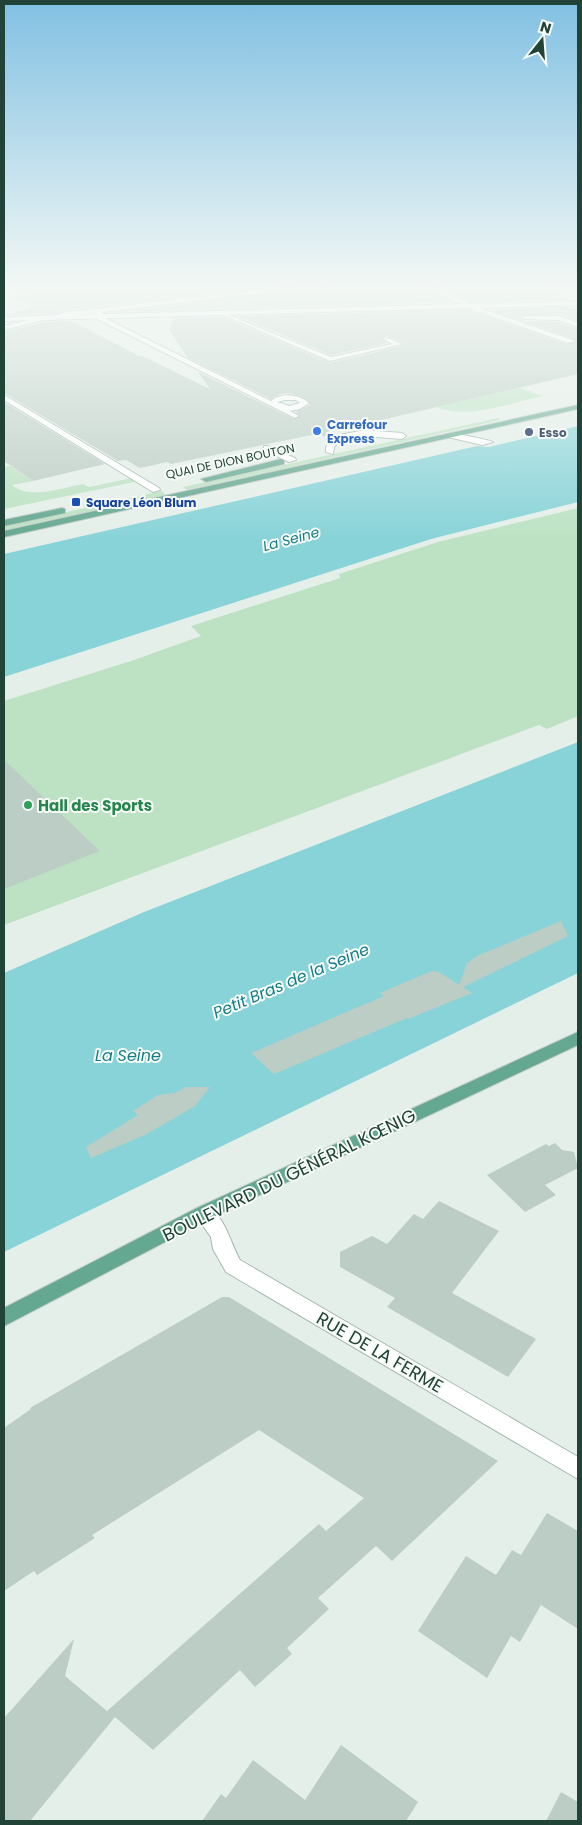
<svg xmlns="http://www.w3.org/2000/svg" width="582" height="1825" font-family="Poppins,sans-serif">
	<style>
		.green { fill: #bce2c3 }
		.water { fill: #88d3d8 }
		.building { fill: #bccdc5 }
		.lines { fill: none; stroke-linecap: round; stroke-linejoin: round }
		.street-tunnel { stroke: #becdc5; stroke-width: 9; stroke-dasharray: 9 4.5; stroke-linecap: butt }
		.secondary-tunnel { stroke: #becdc5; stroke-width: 8; stroke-dasharray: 8 4; stroke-linecap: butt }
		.lane-casing { stroke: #a7b8b0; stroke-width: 2 }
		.street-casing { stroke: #a7b8b0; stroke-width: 2 }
		.secondary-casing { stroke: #a2bcb0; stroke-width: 2 }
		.primary-casing { stroke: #c1cac7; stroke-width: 2 }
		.lane { fill: #fff; fill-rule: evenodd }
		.street { fill: #fff; fill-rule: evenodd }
		.secondary { fill: #fff; fill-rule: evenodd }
		.primary { fill: #65a891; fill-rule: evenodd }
		.shop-dot { fill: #3f7fe0; stroke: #f6fbf8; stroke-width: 2 }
		.service-dot { fill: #5c6f8a; stroke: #f6fbf8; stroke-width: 2 }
		.transit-dot { fill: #1a4fb4; stroke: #f6fbf8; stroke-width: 2 }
		.leisure-dot { fill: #2e9e5b; stroke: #f6fbf8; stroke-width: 2 }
		.labels { text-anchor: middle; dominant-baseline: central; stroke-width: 4; stroke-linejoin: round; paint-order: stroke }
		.far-shop-label { font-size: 12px; font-weight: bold; fill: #366cbe; stroke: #f6fbf8; text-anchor: start }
		.far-service-label { font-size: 12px; font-weight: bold; fill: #4e5e75; stroke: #f6fbf8; text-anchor: start }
		.far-street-label { font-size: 12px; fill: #224337; stroke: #f6fbf8 }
		.far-transit-label { font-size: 12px; font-weight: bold; fill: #164399; stroke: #f6fbf8; text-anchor: start }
		.far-water-label { font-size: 14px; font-style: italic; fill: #157d86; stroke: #f6fbf8 }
		.leisure-label { font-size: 15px; font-weight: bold; fill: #27864d; stroke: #f6fbf8; text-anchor: start }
		.water-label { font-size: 16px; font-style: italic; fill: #157d86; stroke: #f6fbf8 }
		.near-street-label { font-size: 18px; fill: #224337; stroke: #f6fbf8 }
	</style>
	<rect width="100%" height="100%" fill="#e5efe9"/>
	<path class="green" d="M520,388L542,396C511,403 466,420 437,407Z
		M498,418L501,420L187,490L183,487Z
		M10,466L33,481L12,485C30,500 62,488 83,484L89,487L132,478L139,481L4,509V467Z
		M162,491L166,495L4,530V526Z
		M578,508V716L547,729L539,725L4,925V701L134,660L201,636L191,626L340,578L339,574L438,542Z"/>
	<path class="water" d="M578,426V502L431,539L4,677V554L477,446L489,447Z
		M578,742V973L4,1252V973L144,912Z"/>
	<path class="building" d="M10,285H297L66,310L55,314L4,315L34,307L13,296L28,294Z
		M331,285H419L453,302L120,312Z
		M435,285H551L566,299L470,302Z
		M573,307L578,312V321L559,314L520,316L524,321L558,322L578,329V374L360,425L171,464L167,462L140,468L126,460L118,461L4,393V332L45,322L72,321L139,356H142L210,389L198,372L296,420L301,415L295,412L310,405V402L301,396L290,393L279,394L271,399L188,358L169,330L174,318L223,317L330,363L402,346L404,343L387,336L383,339L387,343L331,355L237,316L468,310L569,345L577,340L490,310Z
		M4,402L105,464L33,481L4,461Z
		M4,760L100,851L4,889Z
		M561,921L568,936L463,987L472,993L408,1019L407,1018L274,1074L251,1053L384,996L380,993L432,971L439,972L459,985L467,963L479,955Z
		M186,1087H210L195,1106L145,1135L91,1158L86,1147L138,1115L133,1111L158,1095L175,1093Z
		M555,1143L562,1150L574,1152L578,1168L545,1185L556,1195L525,1212L487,1175L546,1144L549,1146Z
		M439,1201L499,1231L452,1293L536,1339L508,1377L387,1307L395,1298L340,1267V1252L372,1236L387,1244L414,1214L423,1219Z
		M222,1297H229L498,1461L392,1561L376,1546L318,1598L329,1609L287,1648L292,1654L255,1687L240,1670L153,1750L115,1717L30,1821H4V1718L74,1639L65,1676L107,1711L319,1524L326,1531L364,1498L259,1430L92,1535L95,1538L37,1575L34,1571L4,1591V1428L31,1409L30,1408Z
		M547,1513L578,1531V1629L541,1605L520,1642L511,1636L487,1678L418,1631L466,1556L496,1575L512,1550L521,1555Z
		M341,1745L418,1802L406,1821H202L221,1794L226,1798L253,1760L305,1800Z
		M561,1792L578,1802V1821H546Z"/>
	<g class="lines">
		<path class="street-tunnel" d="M327,433L295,416L320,418L351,427"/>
		<path class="secondary-tunnel" d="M571,341L578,344"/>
		<g class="lane-casing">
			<path id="lane" d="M221,312L331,357L392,344L385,340L388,338L402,344L330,361L221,314Z
				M522,316H559L578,323V327L558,320L524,319Z
				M4,395L159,488L160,490L153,492L4,400Z
				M451,433C458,434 490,440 493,442L482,445L448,437L447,435Z
				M267,446L295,458L296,460L289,462L264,450V446Z"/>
		</g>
		<g class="street-casing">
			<path id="street" d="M311,285H329L103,312L101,316L271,401C280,392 300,394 309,403L300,409L290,411L299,416L295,418L95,318V313L51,320L48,318L66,312ZM285,400H296L300,403L289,406L277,402Z
				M42,317L44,320L4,330V326Z
				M365,430L402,433L406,436L402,439L365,436L340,440L334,447L333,454L326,452V447L334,436Z
				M204,1206C225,1213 230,1243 240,1260L578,1457V1479L226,1272L213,1249L211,1237L194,1213L197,1208Z"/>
		</g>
		<g class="secondary-casing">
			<path id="secondary" d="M421,285C438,284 455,295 469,304L578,301V305L480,308L575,341L568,343L468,308L4,321V317L461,304Z"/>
		</g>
		<g class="primary-casing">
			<path id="primary" d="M578,405V409L4,537V531Z
				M281,459L284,460V464L206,482L201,479Z
				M62,508L65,509V513L4,526V520Z
				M578,1032V1045L211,1218L4,1326V1308L197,1208Z"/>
		</g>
		<use href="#lane" class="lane"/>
		<use href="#street" class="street"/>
		<use href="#secondary" class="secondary"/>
		<use href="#primary" class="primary"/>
	</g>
	<linearGradient id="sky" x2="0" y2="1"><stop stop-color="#81c0e2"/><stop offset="0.53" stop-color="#f3f8f5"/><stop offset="1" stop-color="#f3f8f5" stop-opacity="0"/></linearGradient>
	<rect width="582" height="540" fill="url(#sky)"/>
	<circle class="shop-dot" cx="317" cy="431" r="5"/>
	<circle class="service-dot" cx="529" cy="432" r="5"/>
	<rect class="transit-dot" x="71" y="497" width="10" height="10" rx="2.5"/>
	<circle class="leisure-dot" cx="28" cy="805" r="5"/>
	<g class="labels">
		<g class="far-shop-label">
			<text x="327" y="424">Carrefour<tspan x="327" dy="14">Express</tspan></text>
		</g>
		<g class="far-service-label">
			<text x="539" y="432">Esso</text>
		</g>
		<g class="far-street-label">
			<text transform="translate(230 461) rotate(-12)">QUAI DE DION BOUTON</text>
		</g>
		<g class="far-transit-label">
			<text x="86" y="502">Square Léon Blum</text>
		</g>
		<g class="far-water-label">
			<text transform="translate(291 539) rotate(-15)">La Seine</text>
		</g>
		<g class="leisure-label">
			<text x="38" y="805">Hall des Sports</text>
		</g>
		<g class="water-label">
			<text transform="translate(291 981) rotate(-23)">Petit Bras de la Seine</text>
			<text x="128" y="1055">La Seine</text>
		</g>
		<g class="near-street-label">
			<text transform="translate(289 1175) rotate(-26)">BOULEVARD DU GÉNÉRAL KŒNIG</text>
			<text transform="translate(380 1352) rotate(30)">RUE DE LA FERME</text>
		</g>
	</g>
	<rect width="582" height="1825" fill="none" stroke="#224337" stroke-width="10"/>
	<g transform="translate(542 40) rotate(17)" stroke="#f6fbf8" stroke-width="4" paint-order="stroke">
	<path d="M0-4L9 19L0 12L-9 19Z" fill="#224337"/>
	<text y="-8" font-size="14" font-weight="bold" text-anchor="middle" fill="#224337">N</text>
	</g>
</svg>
